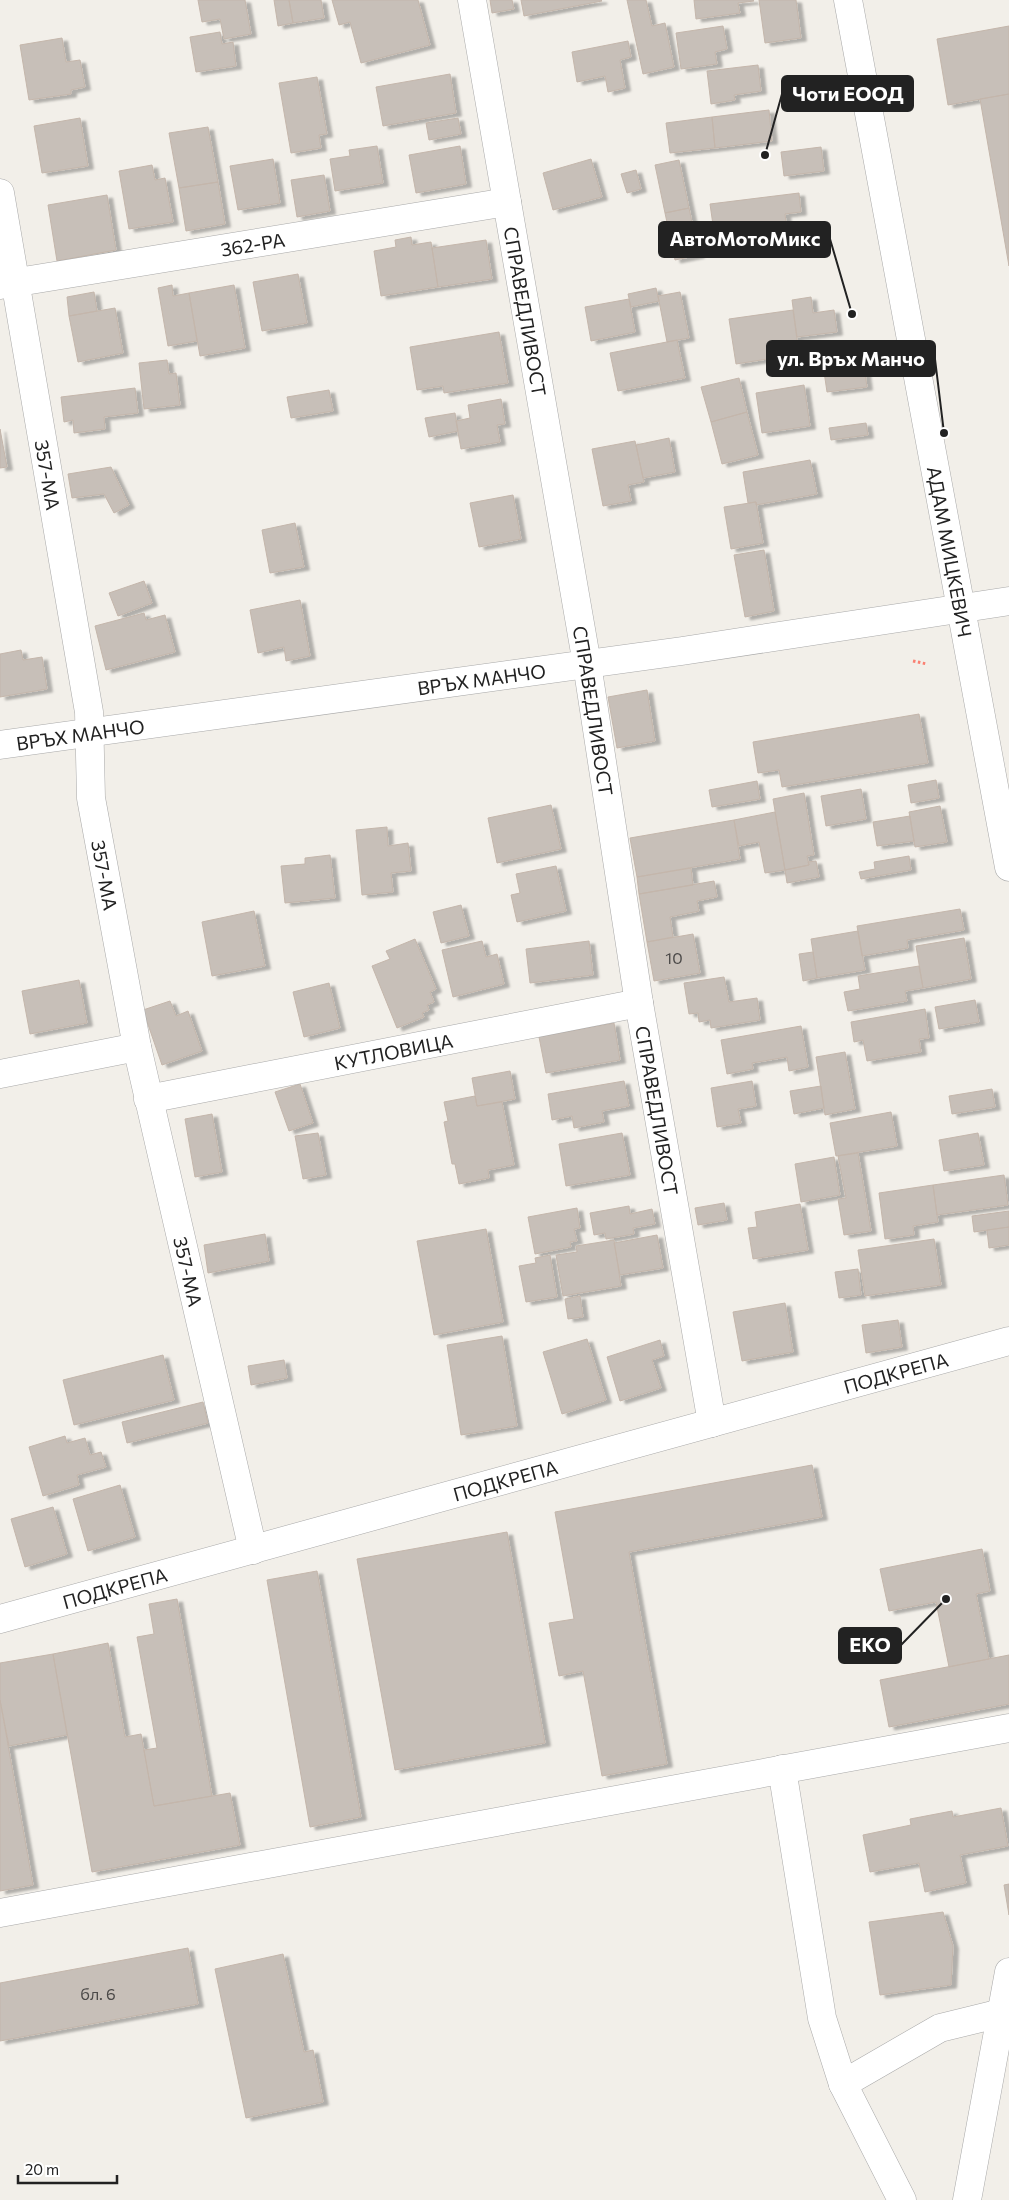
<svg xmlns="http://www.w3.org/2000/svg" width="1009" height="2200" font-family="Commissioner,sans-serif">
	<style>
		.building { fill: #c7bfb8; stroke: #c4b6ab; filter: url(#shadow) }
		.lines { fill: none; stroke-linecap: round; stroke-linejoin: round }
		.minor-casing { stroke: #a9a9a9; stroke-width: 29 }
		.path { stroke: #fa8072; stroke-width: 3; stroke-dasharray: 2.5 2.5; stroke-linecap: butt }
		.minor { stroke: #fff; stroke-width: 28 }
		.labels { text-anchor: middle; dominant-baseline: central; stroke-width: 4.5; stroke-linejoin: round; paint-order: stroke }
		.number-label { font-size: 16px; fill: #4b4948 }
		.street-label { font-size: 19px; fill: #222; stroke: #fff }
		.leader { fill: none; stroke: #222; stroke-width: 2 }
		.callout-dot { fill: #222; stroke: #fff; stroke-width: 2 }
		.callout { fill: #222; stroke: #222; stroke-width: 2 }
		.callout-label { font-size: 20px; text-anchor: middle; font-weight: bold; fill: #fff }
	</style>
	<defs>
		<filter id="shadow"><feDropShadow dx="5.5" dy="3" stdDeviation="1" flood-color="#0004"/></filter>
	</defs>
	<rect width="100%" height="100%" fill="#f2efe9"/>
	<path class="building" d="M198,0H245L251,34L224,39L220,19L202,22Z
		M274,0H289L293,23L278,26Z
		M289,0H321L324,18L293,23Z
		M332,0H418L430,45L361,63L350,22L339,25Z
		M490,0H512L514,9L492,13Z
		M521,0H601L602,1L524,16Z
		M627,0H646L652,26L665,23L674,67L643,74Z
		M694,0H753L754,1L738,3L740,13L696,19Z
		M759,0H796L801,38L765,43Z
		M723,26L727,49L715,52L717,64L681,69L676,33Z
		M1009,26V94L948,105L937,39Z
		M220,32L222,44L233,42L236,66L196,72L190,37Z
		M62,38L66,62L80,60L85,87L71,90V94L29,100L20,45Z
		M628,41L631,57L620,60L625,88L608,92L605,76L577,82L572,52Z
		M758,65L761,91L734,95L735,100L711,104L707,71Z
		M450,74L456,113L383,126L376,87Z
		M317,77L327,134L319,135L321,148L291,153L279,83Z
		M1009,94V266L980,99Z
		M769,110L772,141L715,148L712,117Z
		M712,117L715,148L670,153L666,123Z
		M80,118L88,166L42,173L34,126Z
		M458,118L461,134L429,140L426,123Z
		M208,127L218,182L179,188L169,133Z
		M377,146L383,183L335,191L330,159L350,156L349,150Z
		M460,146L466,184L416,193L409,155Z
		M821,147L824,171L784,176L781,152Z
		M273,159L280,203L238,210L230,166Z
		M591,159L602,197L553,210L543,173Z
		M679,160L689,208L665,213L655,165Z
		M152,165L155,180L165,178L173,222L129,229L119,171Z
		M636,170L641,189L627,193L621,174Z
		M324,175L330,211L297,217L291,180Z
		M218,182L225,224L186,231L179,188Z
		M799,193L801,212L785,214L788,237L716,246L710,204Z
		M107,195L116,250L57,261L48,205Z
		M689,208L699,255L675,260L665,213Z
		M411,237L412,245L431,242L438,287L381,296L374,251L396,247L395,240Z
		M486,240L492,279L438,287L432,248Z
		M298,274L307,323L262,331L253,282Z
		M172,285L173,296L189,293L197,341L168,346L158,288Z
		M234,285L245,348L200,356L189,293Z
		M656,288L659,301L631,307L628,294Z
		M94,292L97,311L69,316L67,297Z
		M680,292L689,338L667,342L658,296Z
		M811,297L813,313L834,310L837,332L797,337L792,300Z
		M629,299L635,332L591,341L585,307Z
		M115,308L123,353L78,362L69,316Z
		M793,310L799,354L736,364L729,319Z
		M499,332L508,383L444,393L443,386L417,390L410,347Z
		M677,340L685,378L618,391L610,353Z
		M863,359L867,387L827,392L823,365Z
		M167,360L169,374L176,373L180,405L144,409L139,363Z
		M739,378L747,412L711,422L701,387Z
		M804,385L810,426L762,433L756,393Z
		M135,388L138,413L104,417L105,429L74,433L73,420L64,422L61,397Z
		M329,390L333,411L291,418L287,397Z
		M501,399L505,424L497,425L500,442L461,449L456,421L470,418L468,405Z
		M747,412L758,455L722,464L711,422Z
		M455,413L458,431L429,437L425,418Z
		M866,423L868,435L831,440L829,428Z
		M0,429L7,467L0,468Z
		M669,438L675,472L643,478L636,445Z
		M635,441L644,482L628,485L631,501L603,506L592,449Z
		M810,460L817,494L756,505V502L748,503L743,472Z
		M111,467L129,505L114,513L104,494L72,498L68,474Z
		M513,495L521,539L479,547L470,503Z
		M756,502L763,543L731,549L724,507Z
		M295,523L304,567L270,573L262,530Z
		M764,550L774,611L745,617L734,555Z
		M144,581L152,603L118,616L109,593Z
		M300,600L310,656L286,661L284,647L258,653L250,610Z
		M144,613L146,620L165,615L175,652L106,670L95,626Z
		M21,650L23,660L42,657L47,689L0,697V654Z
		M647,690L655,741L617,748L608,697Z
		M919,714L928,763L782,787L779,770L758,773L753,742Z
		M936,780L939,798L911,803L908,785Z
		M757,781L760,799L712,807L709,790Z
		M861,789L866,819L826,826L821,796Z
		M804,793L814,855L807,856L809,865L785,870L773,799Z
		M551,805L561,849L497,863L488,818Z
		M940,806L947,842L915,847L909,812Z
		M775,812L785,870L765,873L759,842L739,846L734,820Z
		M910,816L914,841L877,846L873,822Z
		M734,820L740,859L637,877L630,838Z
		M387,827L388,846L408,843L411,871L391,873L393,892L362,895L356,830Z
		M330,855L335,898L285,903L281,866L305,864V858Z
		M909,856L911,870L861,879L859,872L875,869L874,862Z
		M816,861L819,877L787,883L785,870L809,865L808,862Z
		M556,866L566,911L517,922L511,895L520,893L516,874Z
		M691,868L693,885L639,894L637,877Z
		M714,881L717,897L697,901L699,911L670,917L673,937L647,942L639,894Z
		M461,905L469,936L441,943L433,912Z
		M960,909L964,930L907,940L908,948L862,956L857,926Z
		M254,911L265,966L212,976L202,922Z
		M858,931L865,970L817,978L811,939Z
		M693,934L700,973L654,981L647,942Z
		M964,938L971,979L923,988L916,946Z
		M415,939L436,989L430,992L434,1002L427,1005L429,1010L422,1013L424,1017L397,1028L372,966L390,959L386,951Z
		M482,941L486,957L497,954L504,984L453,997L442,950Z
		M589,941L593,975L530,983L526,949Z
		M813,952L817,978L803,981L799,954Z
		M919,966L923,988L905,991L907,1001L848,1011L844,992L860,989L858,976Z
		M724,977L729,1002L757,998L760,1020L711,1028L710,1020L699,1022L698,1013L689,1014L684,983Z
		M79,980L87,1023L30,1034L22,991Z
		M329,983L340,1028L304,1037L293,992Z
		M975,1000L979,1022L939,1029L935,1007Z
		M170,1001L176,1016L188,1011L202,1051L162,1065L143,1010Z
		M925,1009L929,1038L919,1039L921,1052L867,1061L863,1040L854,1042L851,1022Z
		M614,1023L620,1060L546,1073L539,1037Z
		M801,1026L808,1067L789,1071L787,1057L752,1063L753,1069L727,1074L721,1040Z
		M845,1052L855,1109L825,1115L816,1057Z
		M510,1071L515,1099L477,1106L472,1078Z
		M624,1081L629,1106L602,1111L604,1122L574,1128L572,1116L552,1120L548,1094Z
		M752,1081L756,1106L738,1109L741,1123L717,1127L711,1088Z
		M300,1084L313,1123L289,1131L275,1092Z
		M821,1086L824,1108L794,1114L790,1091Z
		M992,1089L995,1107L952,1114L949,1096Z
		M475,1096L477,1106L502,1102L514,1165L488,1170L489,1178L459,1184L455,1164H452L444,1122L448,1121L444,1102Z
		M891,1112L897,1146L836,1156L830,1123Z
		M212,1114L222,1172L195,1177L185,1119Z
		M318,1133L326,1175L303,1179L295,1136Z
		M622,1133L630,1175L566,1186L559,1144Z
		M978,1133L984,1165L944,1171L939,1140Z
		M858,1153L871,1231L844,1235L838,1199L846,1198L838,1156Z
		M834,1157L840,1195L801,1202L795,1164Z
		M1004,1175L1008,1205L937,1215L933,1185Z
		M933,1185L938,1222L913,1226L914,1235L885,1239L879,1193Z
		M724,1203L727,1220L698,1225L695,1208Z
		M800,1204L808,1250L753,1259L748,1228L757,1227L755,1212Z
		M629,1206L630,1214L652,1209L655,1224L633,1228L634,1234L606,1239L605,1233L594,1235L590,1213Z
		M577,1208L580,1228L574,1229L577,1241L570,1242L571,1247L535,1254L528,1217Z
		M1009,1211V1227L974,1232L972,1216Z
		M1009,1227V1245L989,1248L987,1230Z
		M486,1229L503,1322L434,1335L417,1241Z
		M265,1234L269,1261L208,1273L204,1245Z
		M657,1235L663,1268L620,1275L614,1243Z
		M934,1239L941,1285L865,1296L858,1250Z
		M614,1240L621,1286L563,1296L556,1255L577,1252L576,1246Z
		M550,1255L557,1297L526,1302L519,1266L536,1263L535,1258Z
		M858,1269L861,1295L839,1298L835,1272Z
		M580,1296L583,1317L568,1319L565,1299Z
		M785,1303L793,1352L742,1361L733,1312Z
		M898,1320L902,1347L866,1353L862,1325Z
		M502,1336L517,1426L461,1435L447,1345Z
		M587,1339L606,1400L562,1414L543,1352Z
		M660,1340L664,1356L652,1360L661,1388L620,1401L607,1357Z
		M163,1355L174,1400L74,1425L63,1380Z
		M284,1360L287,1378L251,1385L248,1366Z
		M203,1402L208,1423L127,1443L122,1422Z
		M65,1436L67,1443L85,1438L90,1455L101,1452L106,1467L77,1475L79,1485L43,1496L29,1447Z
		M812,1465L822,1517L629,1552L667,1764L602,1776L583,1671L559,1676L549,1623L574,1619L555,1512Z
		M120,1485L135,1537L88,1551L73,1499Z
		M53,1507L67,1554L25,1567L11,1519Z
		M507,1532L545,1743L395,1770L357,1559Z
		M982,1549L990,1591L976,1594L989,1659L949,1667L936,1602L889,1611L880,1569Z
		M317,1571L361,1817L310,1827L267,1580Z
		M177,1599L212,1796L154,1806L144,1750L157,1748L137,1637L154,1634L149,1604Z
		M108,1643L125,1737L141,1734L154,1806L230,1793L240,1845L92,1872L53,1654Z
		M53,1654L67,1735L9,1746L0,1700V1663Z
		M1009,1655V1704L889,1727L880,1680Z
		M0,1700L33,1885L0,1891Z
		M1001,1808L1008,1846L960,1855L966,1883L925,1892L919,1863L870,1872L863,1835L911,1825L910,1819L952,1811L953,1817Z
		M1009,1884V1915L1004,1885Z
		M943,1912L953,1946L951,1985L880,1995L869,1922Z
		M188,1948L198,2004L0,2041V1983Z
		M283,1954L304,2052L313,2050L323,2102L246,2118L215,1969Z"/>
	<g class="lines">
		<g class="minor-casing">
			<g id="minor">
				<path id="s1" d="M472,0L587,664L639,1003L712,1423"/>
				<path id="s2" d="M848,0L1009,867"/>
				<path id="s3" d="M0,193L89,712L91,798L137,1047L253,1550"/>
				<path id="s4" d="M0,285L507,202"/>
				<path id="s5" d="M0,745L682,651L1009,601"/>
				<path d="M0,1074L137,1047"/>
				<path id="s6" d="M148,1099L639,1003"/>
				<path id="s7" d="M0,1619L1009,1341"/>
				<path d="M782,1769L822,2018L843,2084L902,2200"/>
				<path d="M0,1913L1009,1728"/>
				<path d="M843,2084L940,2028L1001,2013"/>
				<path d="M967,2200L1009,1972"/>
			</g>
		</g>
		<path class="path" d="M913,661L927,664"/>
		<use href="#minor" class="minor"/>
	</g>
	<g class="labels">
		<g class="number-label">
			<text x="674" y="957">10</text>
			<text x="98" y="1993">бл. 6</text>
		</g>
		<g class="street-label">
			<text stroke="none"><textPath href="#s4" startOffset="256">362-РА</textPath></text>
			<text stroke="none"><textPath href="#s1" startOffset="316">СПРАВЕДЛИВОСТ</textPath></text>
			<text stroke="none"><textPath href="#s3" startOffset="286">357-МА</textPath></text>
			<text stroke="none"><textPath href="#s2" startOffset="561">АДАМ МИЦКЕВИЧ</textPath></text>
			<text stroke="none"><textPath href="#s5" startOffset="486">ВРЪХ МАНЧО</textPath></text>
			<text stroke="none"><textPath href="#s1" startOffset="721">СПРАВЕДЛИВОСТ</textPath></text>
			<text stroke="none"><textPath href="#s5" startOffset="81">ВРЪХ МАНЧО</textPath></text>
			<text stroke="none"><textPath href="#s3" startOffset="691">357-МА</textPath></text>
			<text stroke="none"><textPath href="#s6" startOffset="250">КУТЛОВИЦА</textPath></text>
			<text stroke="none"><textPath href="#s1" startOffset="1126">СПРАВЕДЛИВОСТ</textPath></text>
			<text stroke="none"><textPath href="#s3" startOffset="1096">357-МА</textPath></text>
			<text stroke="none"><textPath href="#s7" startOffset="929">ПОДКРЕПА</textPath></text>
			<text stroke="none"><textPath href="#s7" startOffset="524">ПОДКРЕПА</textPath></text>
			<text stroke="none"><textPath href="#s7" startOffset="119">ПОДКРЕПА</textPath></text>
		</g>
	</g>
	<path class="leader" d="M765 155L782 94M852 314L830 239M944 433L935 359M946 1599L901 1645"/>
	<g class="callout-dot">
		<circle cx="765" cy="155" r="5"/>
		<circle cx="852" cy="314" r="5"/>
		<circle cx="944" cy="433" r="5"/>
		<circle cx="946" cy="1599" r="5"/>
	</g>
	<g class="callout">
		<rect x="782" y="76" width="131" height="35" rx="5"/>
		<rect x="659" y="222" width="171" height="35" rx="5"/>
		<rect x="767" y="341" width="168" height="35" rx="5"/>
		<rect x="839" y="1628" width="62" height="35" rx="5"/>
	</g>
	<g class="callout-label">
		<text x="848" y="101">Чоти ЕООД</text>
		<text x="745" y="246">АвтоМотоМикс</text>
		<text x="851" y="366">ул. Връх Манчо</text>
		<text x="870" y="1652">EKO</text>
	</g>
	<path d="M18 2175v8h99v-8" fill="none" stroke="#222222" stroke-width="2.5"/>
	<text x="25" y="2175" font-size="15" fill="#222222" stroke="#ffffff" stroke-width="4" paint-order="stroke">20 m</text>
</svg>
